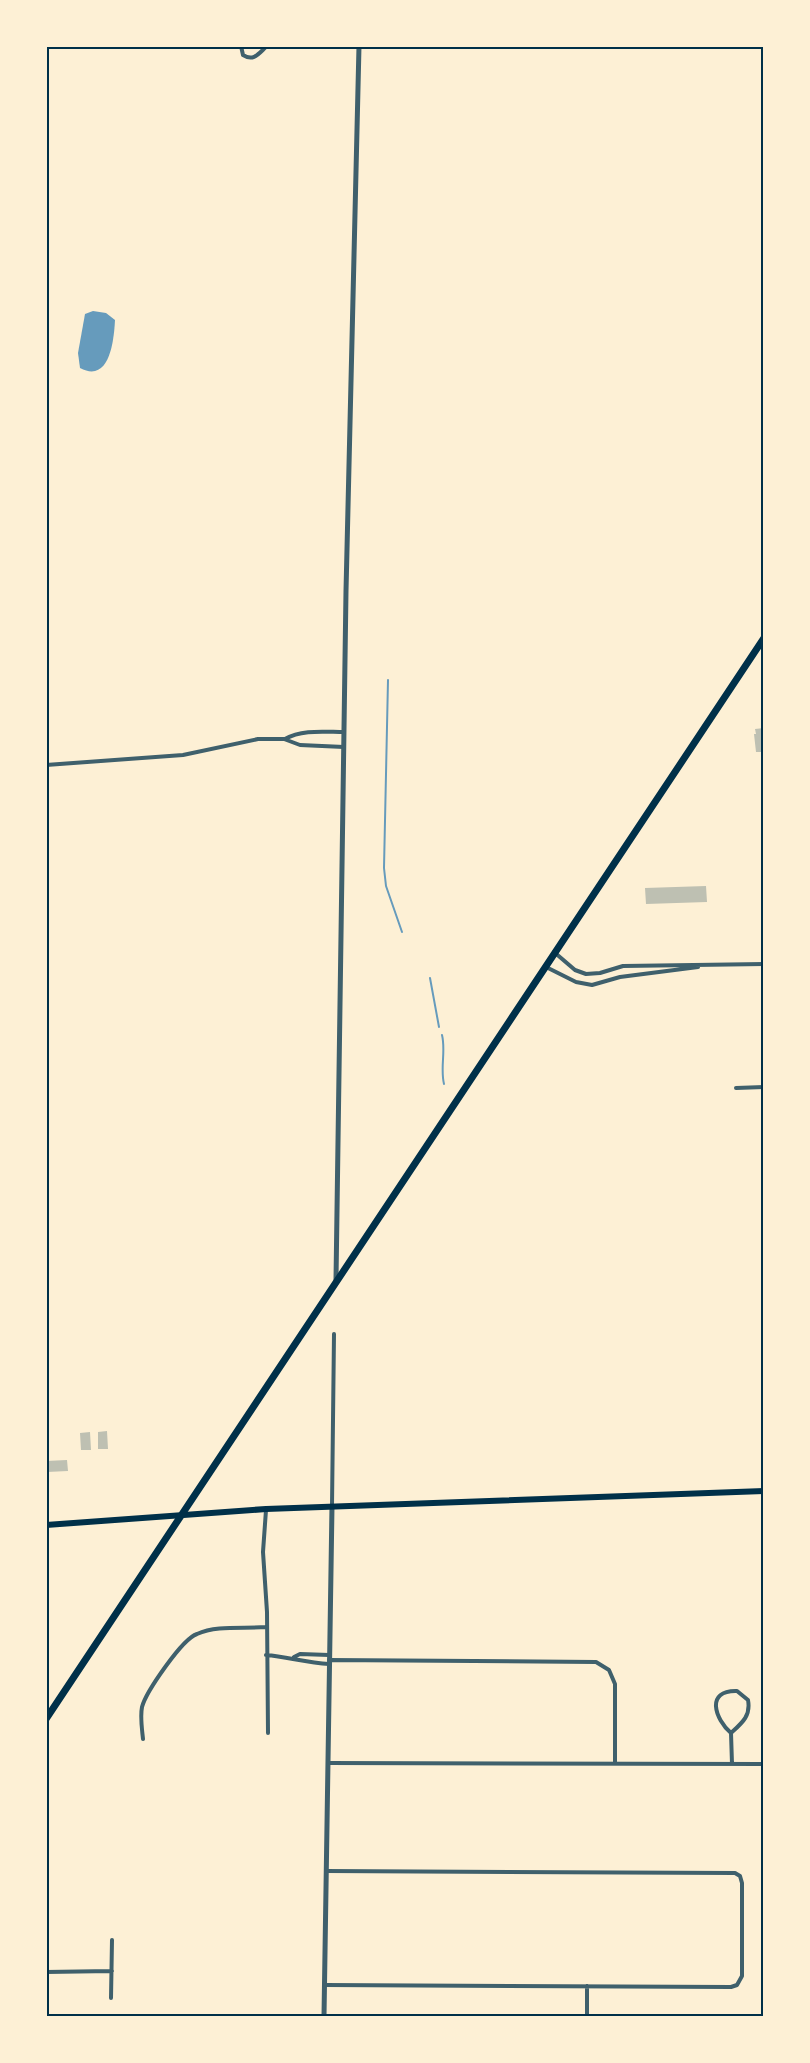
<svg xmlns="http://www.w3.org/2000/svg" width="810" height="2063" font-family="'DejaVu Sans',sans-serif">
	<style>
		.water { fill: #669bbc }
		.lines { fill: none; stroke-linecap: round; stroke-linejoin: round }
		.stream { stroke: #669bbc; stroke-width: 2 }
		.building { fill: #bec0b2 }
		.minor { stroke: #3f606c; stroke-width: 4 }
		.tertiary { stroke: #3f606c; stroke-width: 5 }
		.secondary { stroke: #003049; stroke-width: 6 }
		.primary { stroke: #003049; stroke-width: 7 }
		.neatline { fill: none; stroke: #003049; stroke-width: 2 }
	</style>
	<rect width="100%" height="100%" fill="#fdf0d5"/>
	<path class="water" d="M93,311L106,313L115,320C114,339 110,384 80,368L78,353L85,314Z"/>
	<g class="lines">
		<path class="stream" d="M388,680L384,868L386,886L402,932
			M430,978L439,1027
			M442,1035C446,1051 440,1068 444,1084"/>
	</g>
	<path class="building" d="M764,728V752H756L754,734H756L755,729Z
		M706,886L707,902L646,904L645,888Z
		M107,1431L108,1449H98V1432Z
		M90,1432L91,1450H81L80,1433Z
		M67,1460L68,1471L47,1472L46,1461Z"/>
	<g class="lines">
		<path class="minor" d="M241,46L243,55C254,62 259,53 267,46
			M285,739C302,729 325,732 344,732
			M46,765L183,755L258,739H284L300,745L344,747
			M554,952L575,970L586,974L600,973L623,966L764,964
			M546,967L576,982L592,985L620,977L698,967
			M736,1088L764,1087
			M332,1506L334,1334
			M266,1510L263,1552L267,1612L268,1733
			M266,1655C288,1657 307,1663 329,1664
			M294,1657L300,1654L329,1655
			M329,1660L596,1662L609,1670L615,1684V1763
			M731,1733C742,1723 751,1716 748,1700L737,1691C705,1690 715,1719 731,1733L732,1764
			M143,1739C142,1729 140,1717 142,1707C146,1692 182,1639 197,1634C217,1625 244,1629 266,1627
			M328,1763L764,1764
			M46,1972L112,1971
			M325,1985L731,1987L737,1985L742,1976V1883L740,1876L735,1873L326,1871
			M111,1998L112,1940
			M587,2016V1986"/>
		<path class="tertiary" d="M336,1280L346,591L359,46
			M324,2016L332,1506"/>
		<path class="secondary" d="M46,1525L266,1509L764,1491"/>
		<path class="primary" d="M46,1719L764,638"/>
	</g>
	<rect width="810" height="2063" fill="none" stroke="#fdf0d5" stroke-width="96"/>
	<rect x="48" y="48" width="714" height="1967" class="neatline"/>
</svg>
